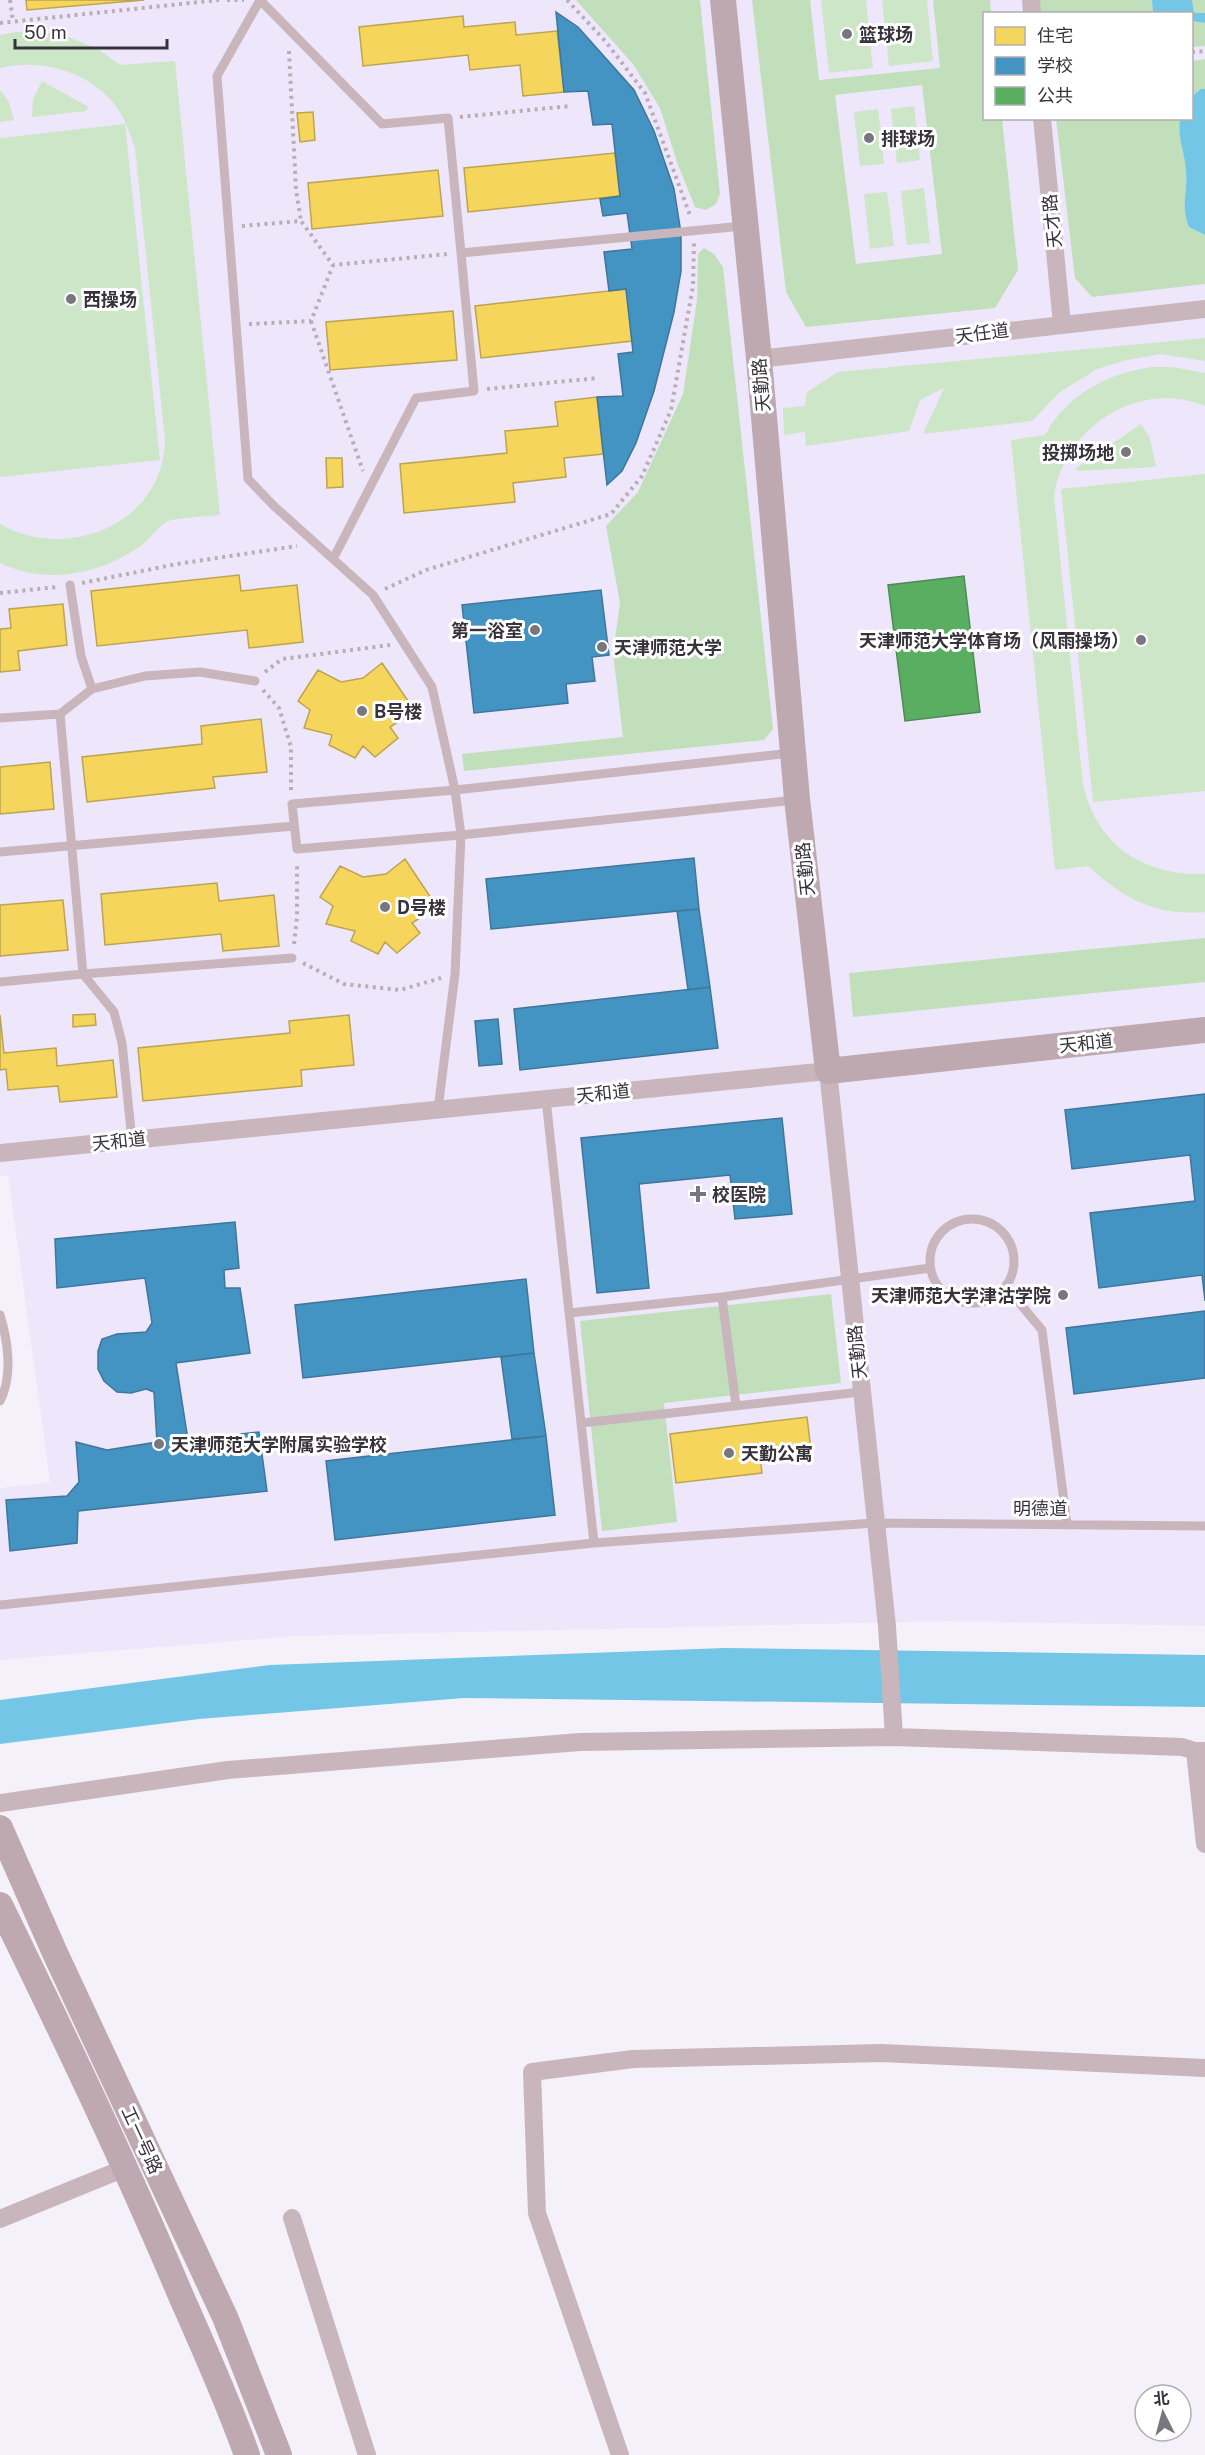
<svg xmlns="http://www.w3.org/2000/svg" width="1205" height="2455" font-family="'Public Sans','Noto Sans SC',sans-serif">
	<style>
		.built { fill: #eee7fb; fill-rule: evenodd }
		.green { fill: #cce6c7 }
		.forest { fill: #c0dfba; fill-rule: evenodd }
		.water { fill: #74c6e6 }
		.homes { fill: #f6d55c; stroke: #bca452; stroke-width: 1.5 }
		.schools { fill: #4393c3; stroke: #3f769a; stroke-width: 1.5 }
		.public { fill: #5aae61; stroke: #4f8956; stroke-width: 1.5 }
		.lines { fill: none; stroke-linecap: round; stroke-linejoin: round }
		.path { stroke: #baadb3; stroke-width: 4; stroke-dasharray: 3 4.5; stroke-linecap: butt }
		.lane { stroke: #c9b6bc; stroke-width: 9 }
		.street { stroke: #c9b6bc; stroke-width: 18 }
		.secondary { stroke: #bfa9b0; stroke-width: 26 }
		.poi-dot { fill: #78767e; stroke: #fff; stroke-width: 2 }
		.labels { text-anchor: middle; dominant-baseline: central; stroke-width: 6; stroke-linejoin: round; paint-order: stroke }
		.poi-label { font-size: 18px; font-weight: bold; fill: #36333b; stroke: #fff; text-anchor: start }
		.street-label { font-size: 18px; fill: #36333b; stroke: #fff }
	</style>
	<rect width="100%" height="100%" fill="#f4f1fa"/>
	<path class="built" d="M0,0H1205V1626L948,1621L297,1636L0,1660V1488L50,1482L8,1175L0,1176ZM984,14H1192V118H984Z"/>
	<path class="green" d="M821,0H866L873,68L829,73Z
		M882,0H927L933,61L889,66Z
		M16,32L61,34L98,49L120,65L175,61L220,515C210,516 173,518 166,522C156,528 149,541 139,547C98,575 46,585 0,563V524C68,563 164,523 165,440L135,148C130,134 126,121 118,109C92,72 42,58 0,68V35Z
		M42,81L87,106L88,108L86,111L32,117L33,99Z
		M0,90L9,102L14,120L0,122Z
		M914,106L920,160L897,163L891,109Z
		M878,109L884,164L860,166L854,112Z
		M125,124L160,460L0,477V138Z
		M924,188L930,243L907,245L901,191Z
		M887,192L894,246L870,249L864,194Z
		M1205,338V361L1161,354L1127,360L1097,369L1060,392L1032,421L923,434L944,388L920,400L909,431L806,446L805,432L784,435L783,408L805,406L807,392L838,372Z
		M1153,367H1172L1205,373V406C1138,379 1065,427 1054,496L1083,785C1097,846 1144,876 1205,874V912C1155,916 1124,899 1088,866L1055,870L1011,440L1045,435C1068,394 1107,373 1153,367Z
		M1141,424L1150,438L1156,467L1077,471L1075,469Z
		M1205,474V791L1093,802L1061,489Z"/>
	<path class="forest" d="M576,0H700L720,194L716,204L706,210L695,207L678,165L660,108L633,64Z
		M752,0H810L819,80L940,68L933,0H990L991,13L984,14V118L1002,119L1018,270L995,308L806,327L786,292ZM922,85L942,254L856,264L835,95Z
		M1038,0H1152L1153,13H1039Z
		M1192,0H1205V13H1194Z
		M1192,21L1205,23V46L1192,47Z
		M1205,59V89H1201L1192,96V61Z
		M1056,119H1180C1177,139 1185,152 1186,171C1188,194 1180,205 1189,227L1205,235V284L1092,297L1075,278Z
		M704,248L714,254L723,267L773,729L764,740L464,771L462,754L623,737L613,653L620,603L606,526L638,492L683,394L697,300L698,254Z
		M1205,938V982L853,1017L849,973Z
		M831,1294L841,1383L664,1403L677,1522L602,1531L580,1321Z"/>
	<path class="water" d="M1152,0H1192L1194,13H1205V23L1192,21V14L1153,13Z
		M1201,89H1205V235L1189,227C1180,205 1188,194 1186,171C1185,152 1177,139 1180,119L1192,118V96Z
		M725,1648L1205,1655V1707L464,1698L199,1719L0,1744V1700L270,1665Z"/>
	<path class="homes" d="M26,0H144L27,10Z
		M463,16L464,27L515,22L516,35L557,31L564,92L523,96L520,65L470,70L468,55L363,66L359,27Z
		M313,112L315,140L300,142L297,113Z
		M615,153L620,196L468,212L464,168Z
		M438,170L443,216L312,229L308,183Z
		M626,289L632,341L481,358L475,306Z
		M453,311L457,360L330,370L326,322Z
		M597,397L603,454L564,458L566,477L513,483L515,502L404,513L400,464L507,453L505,431L558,426L555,402Z
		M326,458H342L343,487L327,488Z
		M239,575L241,591L297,585L303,642L249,648L247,630L97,646L91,591Z
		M63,604L67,645L18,651L20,670L0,672V629L11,628L9,609Z
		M382,663L415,711L390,727L398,738L375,757L363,746L355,758L329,745L332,735L304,728L310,710L298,701L318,670L341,682L363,678Z
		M261,719L267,772L213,777L215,788L87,802L82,757L202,744L201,726Z
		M50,762L54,809L0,814V767Z
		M405,859L437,907L412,923L420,933L397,953L385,942L378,954L351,941L355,931L326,924L333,906L320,897L340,866L363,877L386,874Z
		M217,883L219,901L274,895L279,946L223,951L221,934L105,945L101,894Z
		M63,900L68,950L0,956V905Z
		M95,1014L96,1025L73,1027V1015Z
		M0,1015L4,1053L56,1048L57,1066L113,1060L117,1097L60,1102L58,1086L8,1090L6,1069L0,1070Z
		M349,1015L354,1065L301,1070L302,1086L143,1101L138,1048L290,1033L289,1021Z
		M807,1417L811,1450L760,1456L762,1473L676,1483L670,1434Z"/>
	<path class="schools" d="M556,12L578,27L634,90L654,131L674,189L681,233V271L674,312L654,391L636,443L622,471L607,485L597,397L623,396L618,354L633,352L626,289L609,291L604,252L632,249L627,213L603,216L600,199L620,196L612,124L593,125L588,91L564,92Z
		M601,590L609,655L592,657L595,681L566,684L568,703L474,713L462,605Z
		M694,858L699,909L491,929L486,879Z
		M699,909L710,987L688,990L677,911Z
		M710,987L718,1048L520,1070L514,1009Z
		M498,1019L502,1064L479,1066L475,1021Z
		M1205,1094V1301L1202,1275L1099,1288L1090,1213L1195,1201L1190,1155L1072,1169L1065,1110Z
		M782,1118L792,1214L735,1219L730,1175L639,1184L649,1288L597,1293L581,1138Z
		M235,1222L239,1268L224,1270L225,1288H240L250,1353L176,1363L188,1440L259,1432L267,1491L78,1511L77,1543L10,1551L6,1500L67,1496L79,1482L76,1442L107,1450L157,1442L154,1392L146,1389L131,1393L117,1392L104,1381L98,1369V1351L102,1339L117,1334L146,1332L152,1323L145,1278L57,1288L55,1239Z
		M526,1279L534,1353L303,1378L295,1305Z
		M1205,1311V1378L1074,1394L1066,1328Z
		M534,1353L546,1436L512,1439L501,1357Z
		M546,1436L555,1515L335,1540L326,1461Z"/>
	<path class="public" d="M964,576L980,712L905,721L888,585Z"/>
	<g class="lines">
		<path class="path" d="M10,0L13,22
			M227,0H244
			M567,0L606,42L645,93L691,218
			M0,23L219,0
			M289,51L296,190L301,221
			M1192,52L1205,51
			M460,117L571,106
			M242,226L301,221L333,265L448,254
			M311,321L363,471
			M249,324L311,321L333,265
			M487,389L598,378
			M82,583L177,564L297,546
			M385,589L426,570L611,514L642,476L671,410L693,286L694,243
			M0,593L57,587
			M265,672L282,659L390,645
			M263,690L279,708L291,747V792
			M294,944L297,917V862
			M303,963L344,984L400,990L441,978"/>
		<path class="lane" d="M260,0L217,76L248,479L274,506L373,595L432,687L455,790L461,835L795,800
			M260,0L382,124L448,118L461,253L743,226
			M333,559L416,398L474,391L461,253
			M70,585L81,656L92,689
			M255,681L200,672L145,676L92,689L60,714L83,974L292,958
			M0,718L60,714
			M0,852L294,826
			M0,982L83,974L114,1012L122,1043L132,1140
			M546,1099L594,1543
			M438,1109L455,974L461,835L297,849L292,804L455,790L791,753
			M930 1261a42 42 0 1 1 84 0a42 42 0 1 1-84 0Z
			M1006,1287L1042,1330L1067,1525
			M722,1297L736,1406
			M569,1313L722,1297L930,1268
			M0,1315C8,1341 13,1376 0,1401
			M581,1423L861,1392
			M0,1605L594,1543L874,1523L1205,1526"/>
		<path class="street" d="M1031,0L1032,14
			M1042,118L1062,324
			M759,359L1205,309
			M0,1153L828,1071L887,1626L894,1737
			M1195,1751L1205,1844
			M0,1803L228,1770L580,1742L894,1737L1182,1747L1195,1751H1205
			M292,2218L367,2455
			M0,2219L125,2168
			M620,2455L537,2213L532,2072L633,2059L881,2053L1205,2068"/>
		<path class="secondary" d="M723,0L759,359L797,799L828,1071L1205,1030
			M0,1828L55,1953L225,2317L279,2455
			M0,1905C63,2034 125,2163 181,2296C204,2348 228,2401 247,2455"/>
	</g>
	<g class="poi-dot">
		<circle cx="847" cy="34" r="6"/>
		<circle cx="869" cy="138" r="6"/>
		<circle cx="71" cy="299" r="6"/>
		<circle cx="1126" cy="452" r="6"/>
		<circle cx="535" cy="630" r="6"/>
		<circle cx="1141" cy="640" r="6"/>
		<circle cx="602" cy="647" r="6"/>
		<circle cx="362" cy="711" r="6"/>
		<circle cx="385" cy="907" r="6"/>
		<path d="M695 1185h6v6h6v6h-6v6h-6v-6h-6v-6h6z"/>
		<circle cx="1063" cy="1295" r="6"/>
		<circle cx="159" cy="1444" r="6"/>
		<circle cx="729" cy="1453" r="6"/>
	</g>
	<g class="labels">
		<g class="poi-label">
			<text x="859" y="34">篮球场</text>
			<text x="881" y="138">排球场</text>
			<text x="83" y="299">西操场</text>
			<text x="1114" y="452" text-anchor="end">投掷场地</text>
			<text x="523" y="630" text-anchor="end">第一浴室</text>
			<text x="1129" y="640" text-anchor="end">天津师范大学体育场（风雨操场）</text>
			<text x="614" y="647">天津师范大学</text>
			<text x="374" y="711">B号楼</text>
			<text x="397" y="907">D号楼</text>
			<text x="712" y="1194">校医院</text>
			<text x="1051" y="1295" text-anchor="end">天津师范大学津沽学院</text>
			<text x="171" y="1444">天津师范大学附属实验学校</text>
			<text x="741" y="1453">天勤公寓</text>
		</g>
		<g class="street-label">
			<text transform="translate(1052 221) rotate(-96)">天才路</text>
			<text transform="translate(982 333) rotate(-7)">天任道</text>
			<text transform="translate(761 385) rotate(-95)">天勤路</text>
			<text transform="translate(805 869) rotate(-96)">天勤路</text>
			<text transform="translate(1086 1043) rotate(-6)">天和道</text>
			<text transform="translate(603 1093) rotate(-6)">天和道</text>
			<text transform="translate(119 1141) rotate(-6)">天和道</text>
			<text transform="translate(857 1352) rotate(-96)">天勤路</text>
			<text x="1040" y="1508">明德道</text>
			<text transform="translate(142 2140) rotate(65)">工一号路</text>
		</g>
	</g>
	<rect x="983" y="12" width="210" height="108" fill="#ffffff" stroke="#afadb1" stroke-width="1.5"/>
	<rect x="995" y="27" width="30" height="18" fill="#f6d55c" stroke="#afadb1" stroke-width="1.5"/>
	<text x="1037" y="42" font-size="18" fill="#36333b">住宅</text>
	<rect x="995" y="57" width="30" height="18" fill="#4393c3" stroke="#afadb1" stroke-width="1.5"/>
	<text x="1037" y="72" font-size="18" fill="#36333b">学校</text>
	<rect x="995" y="87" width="30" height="18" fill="#5aae61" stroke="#afadb1" stroke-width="1.5"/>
	<text x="1037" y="102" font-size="18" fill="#36333b">公共</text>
	<g transform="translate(1163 2413) rotate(354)"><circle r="28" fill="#ffffff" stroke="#afadb1" stroke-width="1.5"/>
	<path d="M0-4.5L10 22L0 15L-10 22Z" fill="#78767e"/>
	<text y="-9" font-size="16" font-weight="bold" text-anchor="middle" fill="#36333b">北</text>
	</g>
	<path d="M15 39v9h152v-9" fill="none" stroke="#36333b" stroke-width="3"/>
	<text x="24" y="39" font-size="18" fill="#36333b" stroke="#ffffff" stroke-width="4.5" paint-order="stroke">50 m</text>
</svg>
